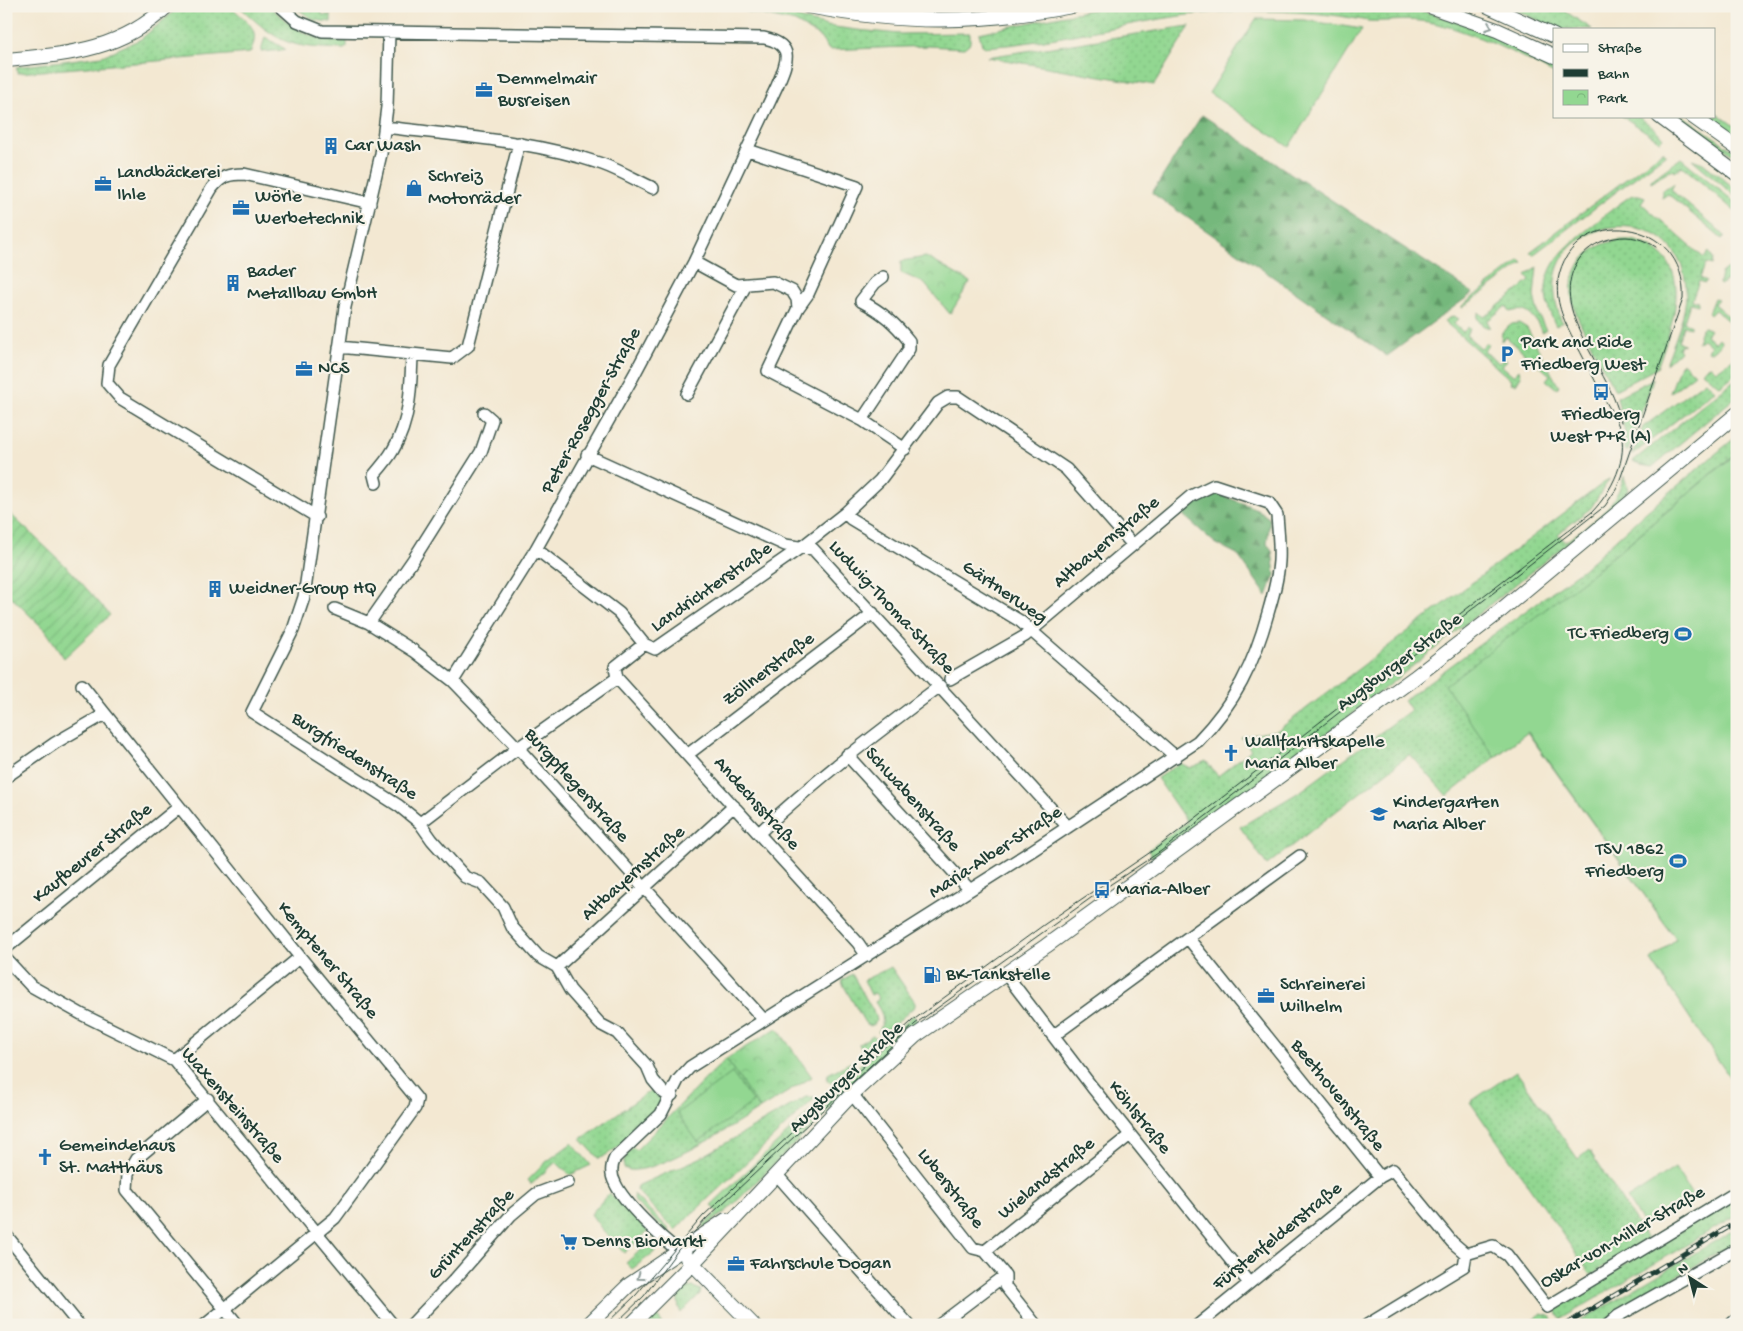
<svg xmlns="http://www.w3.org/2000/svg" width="1743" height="1331" font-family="'Gochi Hand',sans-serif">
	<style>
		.grass { fill: url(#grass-dots); stroke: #588a62 }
		.forest { fill: url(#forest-firs); stroke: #4a7a58 }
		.park { fill: url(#park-crowns); stroke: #588a62 }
		.garden { fill: url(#garden-furrows); stroke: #588a62 }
		.pitch { fill: #92d791; stroke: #588a62 }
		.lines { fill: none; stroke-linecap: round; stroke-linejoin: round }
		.minor-casing { stroke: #3f574c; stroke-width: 14 }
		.major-casing { stroke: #3f574c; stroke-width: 16 }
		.minor { stroke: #fff; stroke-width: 11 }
		.major { stroke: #fff; stroke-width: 14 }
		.tram { stroke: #1f3d34; stroke-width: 1 }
		.rail-casing { stroke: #1f3d34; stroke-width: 5 }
		.rail { stroke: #f7f3e8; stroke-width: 3; stroke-dasharray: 9; stroke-linecap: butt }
		.oneway { stroke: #8f9e9a }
		.labels { text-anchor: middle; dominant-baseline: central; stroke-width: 4.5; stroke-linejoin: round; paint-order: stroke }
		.poi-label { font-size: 19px; fill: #1f3d34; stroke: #f7f3e8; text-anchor: start }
		.street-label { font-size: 19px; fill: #1f3d34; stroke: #f7f3e8 }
	</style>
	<defs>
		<pattern id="grass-dots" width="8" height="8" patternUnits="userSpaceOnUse" patternTransform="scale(1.25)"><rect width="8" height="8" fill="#92d791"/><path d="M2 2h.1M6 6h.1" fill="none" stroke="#7db97e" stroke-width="1.8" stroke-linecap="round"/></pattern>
		<pattern id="forest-firs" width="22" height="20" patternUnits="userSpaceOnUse" patternTransform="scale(1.25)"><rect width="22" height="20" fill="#75b87b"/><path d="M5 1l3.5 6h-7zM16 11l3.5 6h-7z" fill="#5f9766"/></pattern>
		<pattern id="park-crowns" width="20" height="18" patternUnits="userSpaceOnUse" patternTransform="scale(1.25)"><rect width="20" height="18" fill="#92d791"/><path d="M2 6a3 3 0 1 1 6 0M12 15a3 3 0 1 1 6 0" fill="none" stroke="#7db97e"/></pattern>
		<pattern id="garden-furrows" width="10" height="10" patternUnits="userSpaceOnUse" patternTransform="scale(1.25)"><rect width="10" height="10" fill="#92d791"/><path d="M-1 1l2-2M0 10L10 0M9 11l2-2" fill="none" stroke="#7db97e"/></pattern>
	</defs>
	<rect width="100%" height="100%" fill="#f7f3e8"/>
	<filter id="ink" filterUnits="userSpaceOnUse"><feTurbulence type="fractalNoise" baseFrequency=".02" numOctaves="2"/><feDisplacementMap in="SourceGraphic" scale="10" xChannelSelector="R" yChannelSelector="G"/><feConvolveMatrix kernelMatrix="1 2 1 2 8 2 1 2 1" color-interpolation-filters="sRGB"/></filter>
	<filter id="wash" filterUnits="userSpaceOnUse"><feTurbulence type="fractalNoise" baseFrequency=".0096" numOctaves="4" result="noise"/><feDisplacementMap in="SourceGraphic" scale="20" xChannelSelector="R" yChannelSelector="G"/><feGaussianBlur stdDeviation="1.12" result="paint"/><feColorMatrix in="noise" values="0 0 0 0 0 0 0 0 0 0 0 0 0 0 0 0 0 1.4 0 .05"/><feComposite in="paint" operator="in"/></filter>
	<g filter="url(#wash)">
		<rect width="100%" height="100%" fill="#f3e8d2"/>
		<path class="grass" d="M180,6H230C248,23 262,28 250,53L18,73L16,67L102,56L141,39Z
			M239,6H270C291,28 315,44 347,40V47L344,49C289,47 280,45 239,6Z
			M293,6H322V15H331V22L314,20Z
			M723,6H756L827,26L857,30L900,34L970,33V43L964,48L928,46L829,50L819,36L795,22Z
			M1109,6H1405C1456,20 1508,38 1554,64V74C1521,55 1459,25 1421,21C1404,19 1386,22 1368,21C1356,19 1343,16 1331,15C1284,10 1235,9 1187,15C1120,24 1054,42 986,47L982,45L979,33Z
			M1508,6H1557L1592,29H1556Z
			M1190,26L1154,85L987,57L1182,27Z
			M265,37L285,49L284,50L261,52Z
			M1714,111L1737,128V138L1705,116H1714Z
			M1622,116H1638L1656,130L1663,138L1660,141Z
			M1677,116H1683L1737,153V158Z
			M1663,151L1666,154L1533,255L1530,252Z
			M1681,158L1737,204V213L1682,166L1677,171L1670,170L1651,182V180Z
			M1692,159L1703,163L1737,190V198Z
			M1674,184L1671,190L1725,236L1722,239L1668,194L1662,198V190Z
			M1632,195H1639L1645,197L1641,203L1704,258L1709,252L1713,259L1712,265L1706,263L1700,278L1707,281L1705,283L1699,281L1692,300L1698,302V305L1690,303L1684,322L1690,325V328L1683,326L1678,342L1684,344L1680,345L1678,349L1680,351L1666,364C1674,341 1687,315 1686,290C1684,189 1518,215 1562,322L1556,326C1531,278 1556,254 1592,226C1605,215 1618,204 1632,195Z
			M1632,240C1700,257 1673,323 1657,368L1615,390C1606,374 1598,358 1590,342C1575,314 1561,288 1583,259C1596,244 1613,239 1632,240Z
			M1520,260L1523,263L1462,308V306Z
			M1537,267L1534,296L1538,314L1546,330L1542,332C1535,318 1528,306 1510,312L1506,306L1487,321L1490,327C1484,328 1479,323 1477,317L1479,312L1484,317L1530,281L1526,275Z
			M1726,269L1732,272L1728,277L1737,285V290L1725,280L1721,285L1719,284L1721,273Z
			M1714,298L1718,299L1714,304L1737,324V333L1728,331L1733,325L1715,310L1710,315L1708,313Z
			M1453,316L1459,319L1454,324L1463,332L1468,327L1470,329L1466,335L1481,348L1486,343L1488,345L1484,351L1499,363L1504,358L1507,360L1502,366L1514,376L1519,370L1521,376L1516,384L1511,383L1512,381L1444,321Z
			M1519,323L1527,328L1559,387L1557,389L1546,380L1550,375L1506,337L1501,341L1502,332L1512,324Z
			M1704,327L1710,330L1706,335L1715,343L1719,338L1721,340L1720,345L1711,352L1708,351L1711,346L1703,339L1697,342L1701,329Z
			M1737,356V373L1720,386L1702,372L1706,367L1711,366L1716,371Z
			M1684,363L1695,374L1670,393L1680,365Z
			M1737,378V396L1652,467L1641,465L1633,461Z
			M1653,379L1628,451L1624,450L1625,433L1617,397Z
			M1705,381L1715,390L1632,455L1643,427Z
			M1737,436V452L1587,578L1530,717L1691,937L1737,1088L1651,960L1676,939L1527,732L1447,796L1410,754L1267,865L1240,827L1301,791L1411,710L1404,700L1583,569L1646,512Z
			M1624,476L1628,490L1619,502L1346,719L1154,860L1148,850L1187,822L1157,778L1180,763L1190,768L1206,761L1218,776L1251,750L1241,737L1278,730L1610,478L1591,508L1558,534L1565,542C1590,524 1616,508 1624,476Z
			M891,967L915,1002V1006L882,1036L878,1032C886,1020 882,1013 875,1002L879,999L875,993L871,995L864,980Z
			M852,974L876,1016L877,1021L871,1026L865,1023L841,981Z
			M913,1015L919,1023L872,1067L729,1209L704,1228L703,1226L718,1212L711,1205Z
			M873,1035L878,1040L863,1053L859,1044Z
			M726,1059L760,1109C738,1123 646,1182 624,1168C622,1160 628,1152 633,1147L636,1150C667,1120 695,1088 726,1059Z
			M855,1060L831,1083L827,1080L828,1074Z
			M1516,1071L1578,1159L1589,1150L1647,1239L1591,1275L1470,1102Z
			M654,1088L663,1101C649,1124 623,1146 599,1159L581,1139Z
			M806,1097H816L675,1230L636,1190L637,1186L700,1158Z
			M572,1143L591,1165L570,1175L556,1162L531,1184L528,1180L546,1162Z
			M609,1193L648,1231L624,1253L601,1228L591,1214Z
			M633,1194L668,1228L670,1234L635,1202Z
			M1737,1196V1215L1561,1319L1557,1312V1306Z
			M1737,1228V1241L1659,1287L1603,1325H1574Z
			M652,1240H655L656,1251L632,1269L626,1263Z
			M693,1287L701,1290L700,1294L681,1313C675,1301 678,1288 693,1287Z
			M651,1312L659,1318L662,1325H638Z
			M1541,1314L1550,1316L1554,1323L1524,1325Z"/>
		<path class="forest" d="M1202,115L1473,293L1387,356L1152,193Z
			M1216,493L1257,509L1270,519L1267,544L1272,550L1275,575L1267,596L1237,554L1215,543L1182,514L1202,495Z"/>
		<path class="park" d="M926,257L970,282L950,314L924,283L901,273V261Z
			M777,1028L812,1077L760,1109L726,1059Z"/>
		<path class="garden" d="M6,510L70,570L110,615L64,658L46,631L6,592Z"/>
		<path class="pitch" d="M1256,19L1304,20L1362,29L1289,147L1209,93Z
			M1737,453V1088L1651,960L1676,939L1528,732L1495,757L1445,685L1587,578Z
			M732,1073L753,1102L698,1142L677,1113Z
			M1675,1168L1692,1195L1644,1225L1627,1199Z"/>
	</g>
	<g filter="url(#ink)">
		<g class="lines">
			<g class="minor-casing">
				<path id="minor" d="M280,6L297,21L322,31L764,38C796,45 787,62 777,86L694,262L634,375L536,549L453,681
					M389,32L387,107L381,154L345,307L304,597L293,630L252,712L399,806L420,823L432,840L465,877L481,883L503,907L512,927L538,956L557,967L570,990L600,1024L617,1033L647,1066L653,1080L664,1093L672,1095
					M385,127C457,136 532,140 602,164C619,170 636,180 653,188
					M748,150L857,186L808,294L798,308
					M694,262L736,285L773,282L792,291L797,299L798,308L768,371L862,420L905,449
					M339,347L452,358L468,346L519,143
					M687,394L746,285
					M862,420L909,349V341C895,323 882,312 861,301L875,283L883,277
					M587,455L785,545L813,549L1068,827
					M376,483L374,475C381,467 388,459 393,450C410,422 411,387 412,355
					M845,513L851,519L1020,621L1176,757
					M317,517L120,398L107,383L109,365L212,188C222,176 228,174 244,174L370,203
					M536,549L619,613L644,644
					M335,609L369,623L414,651L453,681L518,748L764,1020
					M369,623L413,560L481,452L492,420L484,413
					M617,678L858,943L867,956
					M82,685L300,957L417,1099L415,1108L335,1218L205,1325
					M687,755L873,613
					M847,755L970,890
					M6,777L55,743L105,714
					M420,823L518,748L617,678L615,667L644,644L655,649L803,546L845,513L880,480L938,403L948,397H958L1066,469L1133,545
					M759,833C816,779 877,733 940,686
					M1188,938L1380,1177
					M6,948L179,807
					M6,959L31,986L83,1015L174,1060L393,1325
					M557,967L734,806
					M1005,973L1092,1087L1249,1283
					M1053,1036L1300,856
					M174,1060L300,957
					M852,1094L973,1248L985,1251L1005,1275V1286L1036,1325
					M208,1099L136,1159L128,1173L127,1190L238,1325
					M777,1175L909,1325
					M6,1235L79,1325
					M679,1251C661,1238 624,1203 615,1183C610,1174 611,1166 615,1158L661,1114L678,1080L690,1067L1033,850L1198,741C1235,703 1254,664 1268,613C1273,596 1278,579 1279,561C1280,546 1278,530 1277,515L1269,503L1214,485L1191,496L1025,636L950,679
					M985,1251L1130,1135
					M1466,1254L1493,1246L1507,1255L1547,1307L1737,1192
					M411,1325L455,1279L511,1215L536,1194L568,1182
					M939,1325L1005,1275
					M1198,1325L1380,1177L1393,1170L1452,1242L1466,1254
					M1367,1325L1464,1266L1466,1254
					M1608,1325L1618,1316L1737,1249
					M1730,1325L1737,1319"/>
			</g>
			<g class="major-casing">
				<path id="major" d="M808,6C902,24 977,24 1072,6
					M1429,6L1497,30L1554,56
					M1488,6L1554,36
					M6,60C68,54 120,51 167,6
					M1659,116L1737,174
					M1692,116L1737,148
					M687,1258L753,1325
					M588,1325L629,1285L726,1220
					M631,1325L693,1263L852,1094L915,1036L1046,946L1414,678L1494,616L1737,414"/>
			</g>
			<use href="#minor" class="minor"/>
			<use href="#major" class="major"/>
			<path class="tram" d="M1621,422C1613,370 1543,309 1580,258C1588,247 1601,240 1615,238C1630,235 1644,239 1656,247
				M605,1325L636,1295L703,1216L912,1021L1045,924L1158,847L1592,512C1612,491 1629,458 1620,429C1616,417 1608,406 1602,395C1593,376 1583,357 1573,338C1563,319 1555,301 1558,280C1571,203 1688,216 1683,299L1617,488L1605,506L1161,851L1102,890L915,1024L706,1219L678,1250L644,1296L614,1325"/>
			<g class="rail-casing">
				<path id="rail" d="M1565,1325L1737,1222"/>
			</g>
			<use href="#rail" class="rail"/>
		</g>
		<defs><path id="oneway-chevron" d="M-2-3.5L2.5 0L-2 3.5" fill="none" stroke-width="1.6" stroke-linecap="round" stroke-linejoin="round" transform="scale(1.25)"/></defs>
		<g class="oneway">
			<use href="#oneway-chevron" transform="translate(1489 27) rotate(21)"/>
			<use href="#oneway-chevron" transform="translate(640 1277) rotate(144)"/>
		</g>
	</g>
	<defs>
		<g id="office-bare" transform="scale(1.35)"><path d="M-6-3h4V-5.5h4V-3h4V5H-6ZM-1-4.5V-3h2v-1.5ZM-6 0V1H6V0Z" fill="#1f6fb2" stroke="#f7f3e8" stroke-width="2.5" paint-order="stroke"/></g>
		<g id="building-bare" transform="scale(1.35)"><path d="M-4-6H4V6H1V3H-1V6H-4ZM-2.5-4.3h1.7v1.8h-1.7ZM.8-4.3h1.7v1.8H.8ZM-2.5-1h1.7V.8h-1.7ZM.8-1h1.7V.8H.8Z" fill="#1f6fb2" stroke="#f7f3e8" stroke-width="2.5" paint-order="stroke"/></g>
		<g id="shop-bare" transform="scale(1.35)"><path d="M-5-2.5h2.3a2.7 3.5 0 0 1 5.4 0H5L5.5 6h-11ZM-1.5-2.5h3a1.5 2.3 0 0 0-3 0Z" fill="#1f6fb2" stroke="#f7f3e8" stroke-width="2.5" paint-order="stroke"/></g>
		<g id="parking-bare" transform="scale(1.35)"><path d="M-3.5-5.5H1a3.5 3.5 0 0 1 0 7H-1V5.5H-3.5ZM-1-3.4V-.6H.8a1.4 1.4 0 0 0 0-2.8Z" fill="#1f6fb2" stroke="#f7f3e8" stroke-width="2.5" paint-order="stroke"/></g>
		<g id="bus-bare" transform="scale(1.35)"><path d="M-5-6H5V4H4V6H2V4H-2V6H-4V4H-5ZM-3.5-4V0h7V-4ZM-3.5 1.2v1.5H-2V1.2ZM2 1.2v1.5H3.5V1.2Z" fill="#1f6fb2" stroke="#f7f3e8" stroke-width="2.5" paint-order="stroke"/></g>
		<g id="stadium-bare" transform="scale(1.35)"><path d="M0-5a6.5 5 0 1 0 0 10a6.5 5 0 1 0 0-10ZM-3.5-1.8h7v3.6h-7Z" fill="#1f6fb2" stroke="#f7f3e8" stroke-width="2.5" paint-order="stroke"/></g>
		<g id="church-bare" transform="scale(1.35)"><path d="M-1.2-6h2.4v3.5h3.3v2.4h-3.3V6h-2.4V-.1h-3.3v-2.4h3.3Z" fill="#1f6fb2" stroke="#f7f3e8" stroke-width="2.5" paint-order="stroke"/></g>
		<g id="school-bare" transform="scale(1.35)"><path d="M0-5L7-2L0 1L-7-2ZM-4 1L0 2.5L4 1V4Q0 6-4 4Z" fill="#1f6fb2" stroke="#f7f3e8" stroke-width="2.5" paint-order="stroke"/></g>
		<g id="fuel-bare" transform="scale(1.35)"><path d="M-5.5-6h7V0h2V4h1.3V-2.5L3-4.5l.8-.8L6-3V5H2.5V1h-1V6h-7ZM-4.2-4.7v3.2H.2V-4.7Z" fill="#1f6fb2" stroke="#f7f3e8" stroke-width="2.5" paint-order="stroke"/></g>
		<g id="supermarket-bare" transform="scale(1.35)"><path d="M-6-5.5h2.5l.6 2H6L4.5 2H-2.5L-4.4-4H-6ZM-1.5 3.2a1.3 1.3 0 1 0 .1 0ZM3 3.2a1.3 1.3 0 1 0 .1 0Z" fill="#1f6fb2" stroke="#f7f3e8" stroke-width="2.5" paint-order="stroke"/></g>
	</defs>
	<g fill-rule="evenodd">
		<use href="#office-bare" x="484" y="90"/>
		<use href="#building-bare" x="331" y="146"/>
		<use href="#office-bare" x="103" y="184"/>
		<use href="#shop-bare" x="414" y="188"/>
		<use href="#office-bare" x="241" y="208"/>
		<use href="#building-bare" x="233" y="283"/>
		<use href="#parking-bare" x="1507" y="354"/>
		<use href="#office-bare" x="304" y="369"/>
		<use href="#bus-bare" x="1601" y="392"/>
		<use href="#building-bare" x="215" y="589"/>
		<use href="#stadium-bare" x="1683" y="634"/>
		<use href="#church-bare" x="1231" y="753"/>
		<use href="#school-bare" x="1379" y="814"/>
		<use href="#stadium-bare" x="1678" y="861"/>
		<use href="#bus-bare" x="1102" y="890"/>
		<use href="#fuel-bare" x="932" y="975"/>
		<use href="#office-bare" x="1266" y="996"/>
		<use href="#church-bare" x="45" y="1157"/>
		<use href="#supermarket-bare" x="569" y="1242"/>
		<use href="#office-bare" x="736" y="1264"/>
	</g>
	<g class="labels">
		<g class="poi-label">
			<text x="498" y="79">Demmelmair<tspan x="498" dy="22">Busreisen</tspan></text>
			<text x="345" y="146">Car Wash</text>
			<text x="117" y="173">Landbäckerei<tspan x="117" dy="22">Ihle</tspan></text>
			<text x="428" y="177">Schreiz<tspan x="428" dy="22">Motorräder</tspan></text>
			<text x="255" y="197">Wörle<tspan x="255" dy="22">Werbetechnik</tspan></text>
			<text x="247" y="272">Bader<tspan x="247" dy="22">Metallbau GmbH</tspan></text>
			<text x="1521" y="343">Park and Ride<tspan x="1521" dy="22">Friedberg West</tspan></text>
			<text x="318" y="369">NCS</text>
			<text x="1601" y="415" text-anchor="middle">Friedberg<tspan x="1601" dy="22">West P+R (A)</tspan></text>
			<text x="229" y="589">Weidner-Group HQ</text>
			<text x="1669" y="634" text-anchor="end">TC Friedberg</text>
			<text x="1245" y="742">Wallfahrtskapelle<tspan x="1245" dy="22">Maria Alber</tspan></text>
			<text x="1393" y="803">Kindergarten<tspan x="1393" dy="22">Maria Alber</tspan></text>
			<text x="1664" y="850" text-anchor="end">TSV 1862<tspan x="1664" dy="22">Friedberg</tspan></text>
			<text x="1116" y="890">Maria-Alber</text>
			<text x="946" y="975">BK-Tankstelle</text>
			<text x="1280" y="985">Schreinerei<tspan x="1280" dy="22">Wilhelm</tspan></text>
			<text x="59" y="1146">Gemeindehaus<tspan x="59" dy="22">St. Matthäus</tspan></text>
			<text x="583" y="1242">Denns BioMarkt</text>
			<text x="750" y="1264">Fahrschule Dogan</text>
		</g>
		<g class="street-label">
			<text transform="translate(592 411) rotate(-61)">Peter-Rosegger-Straße</text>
			<text transform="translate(1107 543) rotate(-40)">Altbayernstraße</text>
			<text transform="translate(712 588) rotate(-35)">Landrichterstraße</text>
			<text transform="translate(1004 593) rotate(34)">Gärtnerweg</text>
			<text transform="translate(891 608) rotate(47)">Ludwig-Thoma-Straße</text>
			<text transform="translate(1400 663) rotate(-37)">Augsburger Straße</text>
			<text transform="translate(769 670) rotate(-37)">Zöllnerstraße</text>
			<text transform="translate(354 757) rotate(33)">Burgfriedenstraße</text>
			<text transform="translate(576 786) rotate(48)">Burgpflegerstraße</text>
			<text transform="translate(912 800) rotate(48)">Schwabenstraße</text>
			<text transform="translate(756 804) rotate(48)">Andechsstraße</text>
			<text transform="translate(996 853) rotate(-33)">Maria-Alber-Straße</text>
			<text transform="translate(93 854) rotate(-39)">Kaufbeurer Straße</text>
			<text transform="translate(634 874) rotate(-42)">Altbayernstraße</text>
			<text transform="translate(327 961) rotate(50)">Kemptener Straße</text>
			<text transform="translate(847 1078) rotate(-44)">Augsburger Straße</text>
			<text transform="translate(1337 1096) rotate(51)">Beethovenstraße</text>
			<text transform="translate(232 1106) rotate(49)">Waxensteinstraße</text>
			<text transform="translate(1139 1118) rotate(51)">Köhlstraße</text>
			<text transform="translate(1047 1179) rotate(-39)">Wielandstraße</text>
			<text transform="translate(950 1189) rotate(52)">Luberstraße</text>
			<text transform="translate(472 1235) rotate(-47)">Grüntenstraße</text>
			<text transform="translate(1278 1237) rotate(-39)">Fürstenfelderstraße</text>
			<text transform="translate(1623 1238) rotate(-30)">Oskar-von-Miller-Straße</text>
		</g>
	</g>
	<rect width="1743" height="1331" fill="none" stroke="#f7f3e8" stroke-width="25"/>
	<rect x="1553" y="28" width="162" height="90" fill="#f7f3e8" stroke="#a1aaa0"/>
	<rect x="1563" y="44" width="25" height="8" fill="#ffffff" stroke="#a1aaa0"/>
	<text x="1598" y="52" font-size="15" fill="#1f3d34">Straße</text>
	<rect x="1563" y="69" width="25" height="8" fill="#1f3d34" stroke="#a1aaa0"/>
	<text x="1598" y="78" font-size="15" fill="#1f3d34">Bahn</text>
	<rect x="1563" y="90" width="25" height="15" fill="url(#park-crowns)" stroke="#a1aaa0"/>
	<text x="1598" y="102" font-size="15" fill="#1f3d34">Park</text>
	<g transform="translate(1690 1278) rotate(324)" stroke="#f7f3e8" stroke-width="4" paint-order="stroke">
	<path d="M0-4L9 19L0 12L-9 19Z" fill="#1f3d34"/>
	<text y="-8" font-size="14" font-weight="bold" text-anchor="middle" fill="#1f3d34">N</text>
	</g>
</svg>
